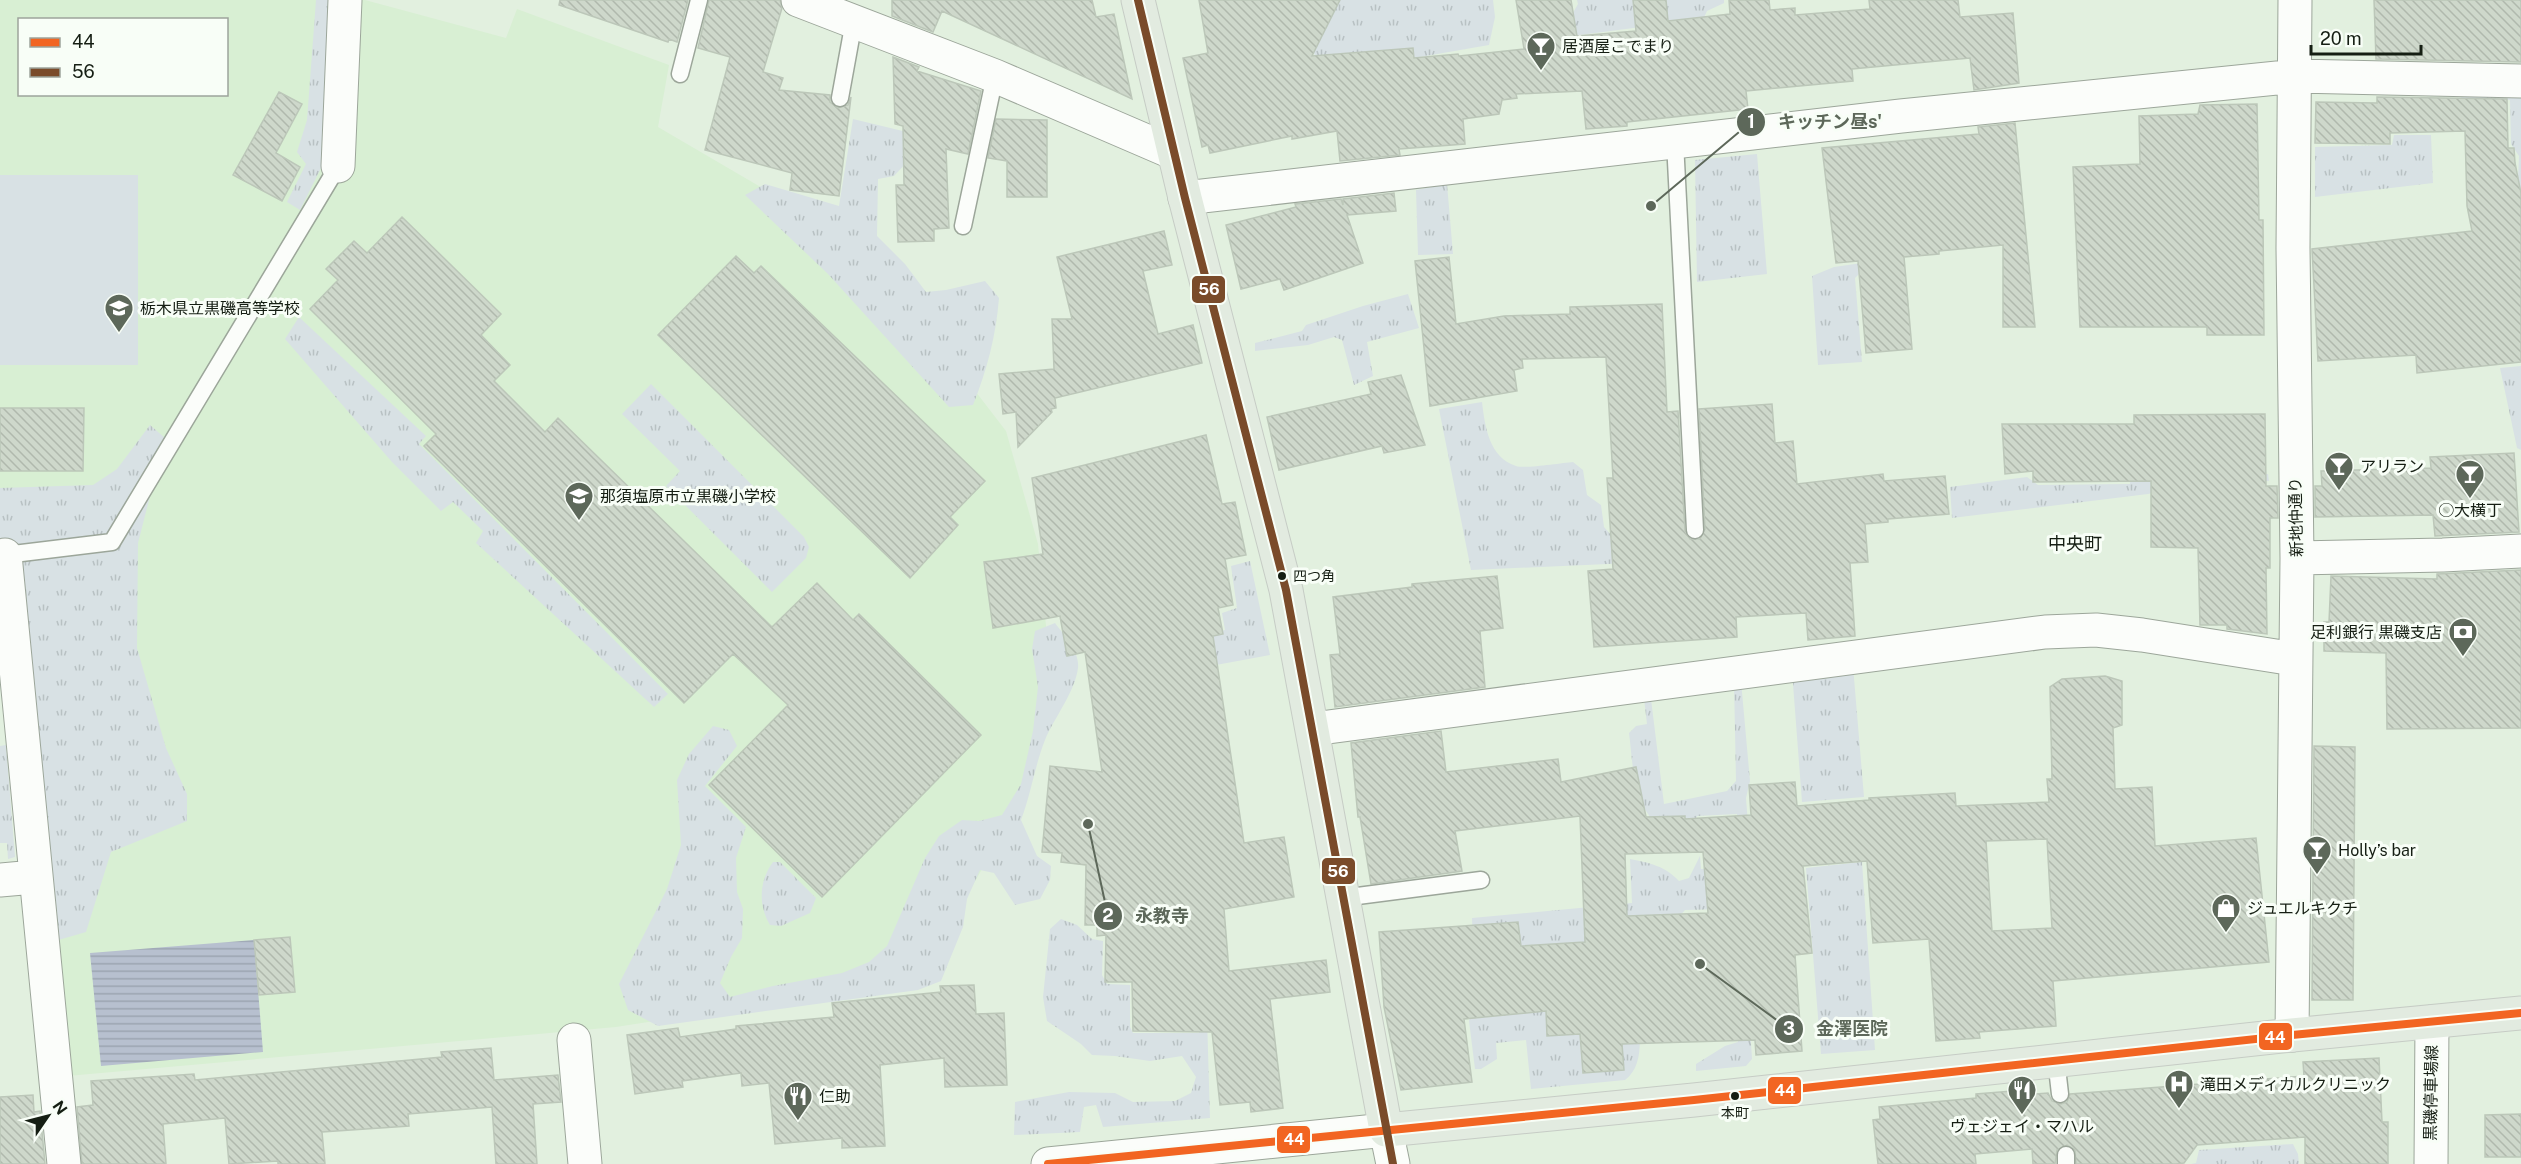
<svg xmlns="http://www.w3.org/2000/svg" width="2521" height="1164" font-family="'Public Sans','Noto Sans JP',sans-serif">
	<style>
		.built { fill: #d8efd3; fill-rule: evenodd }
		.grass { fill: url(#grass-tufts) }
		.green { fill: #d8e1e4 }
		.water { fill: url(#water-rules) }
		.building { fill: url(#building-back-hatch); stroke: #bcc7b9; stroke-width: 1.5; fill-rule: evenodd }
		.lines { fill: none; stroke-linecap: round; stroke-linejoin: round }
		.service-casing { stroke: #9ca69a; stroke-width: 19 }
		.minor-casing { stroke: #9ca69a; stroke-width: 35 }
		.tertiary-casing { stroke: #9ca69a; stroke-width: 35 }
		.secondary-casing { stroke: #9ca69a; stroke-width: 35 }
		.primary-casing { stroke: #c6ccc5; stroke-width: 35 }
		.service { stroke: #fbfdfa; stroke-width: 16 }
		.minor { stroke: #fbfdfa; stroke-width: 33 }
		.tertiary { stroke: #fbfdfa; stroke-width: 33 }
		.secondary { stroke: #fbfdfa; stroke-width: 33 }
		.primary { stroke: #e2ebe0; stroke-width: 33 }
		.bus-1-casing { stroke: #f8fef7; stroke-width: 12 }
		.bus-2-casing { stroke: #f8fef7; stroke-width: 12 }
		.bus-1 { stroke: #f26522; stroke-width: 8 }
		.bus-2 { stroke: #7a4b2a; stroke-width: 8 }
		.bus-dot { fill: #151e13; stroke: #f8fef7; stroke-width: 2 }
		.labels { text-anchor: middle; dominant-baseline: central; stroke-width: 6; stroke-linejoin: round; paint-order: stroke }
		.bus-label { font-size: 14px; fill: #151e13; stroke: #f8fef7; text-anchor: start }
		.poi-label { font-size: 16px; fill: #151e13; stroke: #f8fef7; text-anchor: start }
		.street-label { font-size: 16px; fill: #151e13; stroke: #f8fef7 }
		.neighbourhood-label { font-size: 18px; fill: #151e13; stroke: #f8fef7 }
		.leader { fill: none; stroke: #5d685a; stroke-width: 2 }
		.callout-dot { fill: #5d685a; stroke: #f8fef7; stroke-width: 2 }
		.mark-label { font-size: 18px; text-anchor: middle; font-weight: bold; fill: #fff }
		.callout-label { font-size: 18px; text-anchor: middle; font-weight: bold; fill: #5d685a; stroke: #f8fef7; stroke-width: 6; stroke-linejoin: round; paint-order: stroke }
		.line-badge { stroke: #f8fef7; stroke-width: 2 }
		.badge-label { font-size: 16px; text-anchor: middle; font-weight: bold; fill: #fff }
	</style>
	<defs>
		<pattern id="grass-tufts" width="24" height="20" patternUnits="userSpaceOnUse" patternTransform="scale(1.5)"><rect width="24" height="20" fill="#d8e1e4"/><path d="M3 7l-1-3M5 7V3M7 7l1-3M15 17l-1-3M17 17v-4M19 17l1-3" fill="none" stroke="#b8c1c3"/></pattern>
		<pattern id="water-rules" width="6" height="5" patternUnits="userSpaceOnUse" patternTransform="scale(1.5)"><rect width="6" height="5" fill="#b7c0cf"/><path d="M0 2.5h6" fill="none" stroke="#9ca5b1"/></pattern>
		<pattern id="building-back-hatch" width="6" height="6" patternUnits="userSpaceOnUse" patternTransform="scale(1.5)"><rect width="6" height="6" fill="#ced8cb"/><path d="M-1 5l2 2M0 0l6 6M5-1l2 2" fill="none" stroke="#b0b9ad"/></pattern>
	</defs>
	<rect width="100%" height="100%" fill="#e2f0df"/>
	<path class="built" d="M0,0H365L506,38L517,9L669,65L658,127L865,248L1006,431L1038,544L1049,656L1023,797L919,980L616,1027L56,1077L0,555ZM20,20H226V94H20Z"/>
	<path class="grass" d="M316,0H338L327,156L300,210L287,202L306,164L297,152L307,120Z
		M1283,0H1493L1495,17L1489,45L1420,57L1320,66L1308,40Z
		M1577,0H1724V3L1707,11L1688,53L1672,23L1572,36L1570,18L1578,4Z
		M2461,92L2521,94V190L2518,179L2519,156L2511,144L2510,100H2461Z
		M853,119L911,133L909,160L894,176L878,179L877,236L905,264L926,292L946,290L985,281L999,298C996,336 987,370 973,405L949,407L828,274L745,195L765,184L839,206Z
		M2394,135H2431L2433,183L2315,197V147L2392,145Z
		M1757,154L1767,274L1697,282L1695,160Z
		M1447,184L1453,254L1418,255L1416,190Z
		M1862,263L1863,270L1855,278L1862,362L1818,365L1812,276L1834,267Z
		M1408,294L1419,328L1367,342L1373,376L1354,385L1342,340L1334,337L1308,345L1255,351V343L1302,331L1306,325L1363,306Z
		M299,317L426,436L419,444L668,694L654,707L476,543L483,531L453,502L441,511L392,462L285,339Z
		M2521,366V450L2517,448L2500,368Z
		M651,384L804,537L809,547L806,558L772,592L666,486L680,471L622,414Z
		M1482,402C1485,427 1489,457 1516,466C1525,469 1561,463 1573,462L1583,470L1587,495L1601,505L1604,527L1612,536L1686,531L1688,555L1630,563L1471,570L1439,409Z
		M150,425L165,438L138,543L137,648L166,748L187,794V821L111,852L86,932L55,941L0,543V488L93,485L117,469Z
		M2132,453L2198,472L2268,474L2269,481L2198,483L2148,494L1952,518L1950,487L2027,477L2038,485L2130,484Z
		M1250,561L1270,655L1216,665L1162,645L1225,630L1222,613L1237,608L1231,566Z
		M1055,623C1064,635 1080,652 1078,668C1075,692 1054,718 1045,740C1035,765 1031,794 1021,820L1037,856L1051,866L1050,880L1040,899L1015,905L994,873L980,870L967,899L963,927L941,981L918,990L658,1026L628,1010L619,984L667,889L681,845L677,780L689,754L713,726L729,730L737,746L705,786L746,827L736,858L737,892L743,909L742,938L731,957L720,983L730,997L773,986L842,973L869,962L887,946L925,858L939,836L962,820L979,821L1002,815L1021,784L1033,731L1038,687L1032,649L1035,631Z
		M1853,666L1864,797L1802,802L1792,671Z
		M1741,681L1750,781L1746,798L1752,876L1747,979L1752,1059L1746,1066L1696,1071V1064L1725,1046L1738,1042L1733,915L1727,909L1685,910L1677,919C1670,932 1639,981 1638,992C1635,1020 1650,1061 1625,1080L1531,1089L1526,1040L1496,1043L1497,1059L1481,1069H1475L1469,1021L1475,997L1472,918L1632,903L1630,859C1650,863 1665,866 1679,881L1689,878L1700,856L1701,869L1739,867L1737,814L1697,816L1691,833L1686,835L1685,816L1650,817C1632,792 1633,763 1629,733L1636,726L1647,724L1643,690L1650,691L1664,804L1727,791L1736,781L1734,682Z
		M6,745L15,857L8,859L7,843H0V746Z
		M1202,848L1210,1118L1103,1127L1096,1105L1084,1107L1080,1132L1014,1135L1015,1102L1069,1092L1115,1093L1133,1102L1175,1101L1191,1093L1196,1077L1182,1056L1150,1061L1115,1056L1092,1055L1081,1044L1047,1021L1043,997L1050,929L1061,919L1077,925L1092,939L1103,941L1102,975L1107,984L1130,985V1027L1133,1033H1199L1196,952Z
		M773,862H780L816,898L810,913L781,926L770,925C758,905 759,881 773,862Z
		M1862,862L1875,1050L1821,1054L1806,868Z
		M2293,1144L2298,1154L2299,1164H2191L2196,1163L2199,1150Z"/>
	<path class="green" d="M0,175H138V365H0Z"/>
	<path class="water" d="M254,940L263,1052L101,1066L90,953Z"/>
	<path class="building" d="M560,0H688L677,42L669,39L668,42L559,5Z
		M709,0H780L782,8L763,72L783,78L779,90L830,95V102L838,108L848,105L851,97L839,196L790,190L792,173L705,150L730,57L698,48Z
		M892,0H1092L1096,17L1114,14L1132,99L942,11L933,32L892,16Z
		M1199,0H1340L1312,56L1413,48L1414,58L1458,54L1459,56L1524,49L1516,0H1571L1577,36L1636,31L1633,0H1666L1668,21L1730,14L1729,0H1769L1770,10L1795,8V15L1870,9L1869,0H1958L1960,17L2013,13L2019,83L1974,90L1970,58L1852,69L1853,81L1746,91L1748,109L1627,122V126L1586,129L1582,91L1516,94L1517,98L1502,100L1499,114L1463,119L1465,144L1399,149L1400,155L1340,161L1337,131L1292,139V136L1210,153L1208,145L1202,147L1183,58L1208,53Z
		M2374,0H2521V62L2376,59Z
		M893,57L919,67L917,71L981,91L968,154L946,149L949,228L934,229V241L898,242L896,185H904L903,126L895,124Z
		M279,92L302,104L276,153L300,167L282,201L233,175Z
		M2377,97L2507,99L2508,148H2514L2515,163L2521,193V362L2417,373L2416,355L2318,361L2312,249L2472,231L2467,206L2465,131L2390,133V144L2315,143L2316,102L2377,103Z
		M2257,104L2259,220H2263L2264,335H2207V327H2080L2073,167L2140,164L2139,116L2198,114L2200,105Z
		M996,119L1047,120V197H1007V161L988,158Z
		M2015,123L2035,327H2003V245L1939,251V254L1904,257L1912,349L1866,353L1858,261L1836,263L1822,148L1979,134L1978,127Z
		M1394,193L1396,211L1347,215L1363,263L1284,290L1280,279L1241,289L1226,225L1296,207L1295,204L1341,199L1343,205V199Z
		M402,217L501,314L481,335L510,365L494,381L545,432L558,418L772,627L817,583L853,620L859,614L981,735L822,897L709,785L788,705L733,654L684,703L424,446L436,434L310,309L338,280L326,269L354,241L367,253Z
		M1164,231L1172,265L1143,271L1158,334L1193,325L1202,363L1055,398L1056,408L1051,409L1052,412L1018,447L1016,412L1003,414L999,374L1054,369L1052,319H1072L1057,257Z
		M736,256L754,273L761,266L985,481L950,517L958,525L910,578L658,335Z
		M1449,257L1456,324L1504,316L1570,314V307L1662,304L1667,412L1678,411L1685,531L1690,539H1700L1705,529L1699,409L1772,404L1775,443L1793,441L1797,484L1883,474L1884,481L1945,476L1949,514L1888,519V522L1865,524L1868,562L1850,563L1855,636L1808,640L1806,613L1736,617L1737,637L1594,647L1588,571L1613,569L1607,478H1613L1606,357L1522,359L1523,368L1514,370L1517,391L1430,406L1415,261Z
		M1401,375L1425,445L1384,453L1382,446L1279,470L1267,417L1371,394L1368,382Z
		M0,408H84L83,471H0Z
		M2265,414L2266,486H2277L2278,518H2270V568H2266L2267,634L2227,629V625H2200L2198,548L2151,547V481L2033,482V471L2005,474L2002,424H2134V415Z
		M1206,435L1222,504L1235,502L1246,555L1225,559L1233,605L1218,608L1223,634L1213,636L1244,843L1284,837L1294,897L1224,909L1229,971L1326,960L1330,992L1270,999L1283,1108L1251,1112L1250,1102L1220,1105L1212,1032L1133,1031L1132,982H1105L1106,935L1097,936V925H1085L1086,865L1061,862L1062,853L1042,852L1050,766L1102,772L1085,652L1067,656L1060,616L993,628L984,562L1043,554L1032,478Z
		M2514,453L2519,532L2435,536L2433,515L2315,517V486H2322L2321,471L2431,468L2430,457Z
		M2521,570V728L2387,729L2386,653L2324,651V622H2329L2331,576L2437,579V574Z
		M1497,576L1503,628L1480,631L1485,687L1335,707L1330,655L1340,654L1333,597L1412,587V584Z
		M2105,676L2122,681V725L2113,728L2115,789L2152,787L2155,846L2256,838L2269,962L2053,981L2056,1026L1979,1032L1980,1038L1936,1041L1929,939L1873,943L1867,861L1803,866L1812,953L1795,955L1802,1051L1756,1055L1755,1040L1622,1044L1624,1070L1583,1073L1580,1034L1547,1036L1546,1011L1464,1019L1472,1082L1401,1090L1384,1007L1379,932L1518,922L1521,946L1585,942L1580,816L1455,831L1462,871L1371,884L1360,817H1358L1351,743L1441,731L1446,772L1558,759L1561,782L1636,767L1646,817L1685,816V819L1751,815L1749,785L1795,782L1797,806L1869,800V798L1955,793L1956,806L2049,802L2047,779H2052L2050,687L2062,679ZM2047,839L2052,928L1992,931L1986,841ZM1703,852L1708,913L1627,916L1625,854Z
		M2314,746L2355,747L2353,1000H2312Z
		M290,937L295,992L259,995L254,940Z
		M974,985L976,1014L1004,1013L1007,1085L945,1087L944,1058L880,1065L885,1146L842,1148V1138L775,1144L769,1083L742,1086L741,1073L682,1081L683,1087L635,1094L627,1035L678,1028L680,1037L736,1029V1026L834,1017L832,1003L941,992L940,986Z
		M491,1048L494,1080L558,1075L561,1102L533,1104L537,1164H496L492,1107L408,1114L409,1126L322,1132L325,1164H278V1161L229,1164L225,1118L163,1124L166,1164H82L77,1107L93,1105L91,1081L194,1074L195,1080L442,1057L441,1052Z
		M2379,1058L2382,1122H2388V1164H2305V1137L2197,1145L2184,1163L2176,1164H2076L2075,1150L2067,1145L2057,1150L2055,1164H2033L2032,1149L1975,1154L1976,1164H1878L1873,1120L1880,1119L1879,1107L1976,1098V1094L2012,1091V1096L2048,1093L2052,1101L2061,1104L2067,1102L2070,1094L2304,1076L2303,1062Z
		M33,1095L34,1112L40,1111L45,1164H0V1097Z
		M2521,1114V1157H2485V1115Z"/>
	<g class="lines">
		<g class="service-casing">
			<path id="service" d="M680,74L699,0
				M840,98L854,21
				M1675,142L1695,530
				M963,226L995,76
				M5,555L112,542L338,166
				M1342,898L1481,880
				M2056,1059L2060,1094
				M2066,1155V1164"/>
		</g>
		<g class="minor-casing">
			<path id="minor" d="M798,0L995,76L1174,153
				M338,166L345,0
				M1185,198L1901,116L2296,76L2521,81
				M0,556L5,555L64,1164
				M2297,558L2443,555L2521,551
				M1313,729L2045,632L2096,630L2142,635L2294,659
				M0,880L34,877
				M2292,1035L2297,558L2293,248L2295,0
				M574,1040L585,1164"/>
		</g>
		<g class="tertiary-casing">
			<path id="tertiary" d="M1386,1130L1393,1164"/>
		</g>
		<g class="secondary-casing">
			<path id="secondary" d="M1048,1164L1386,1130
				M2431,1164L2432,1022"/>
		</g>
		<g class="primary-casing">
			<path id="primary" d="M1138,0L1185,198L1286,590L1386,1130L1694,1100L2292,1035L2521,1013"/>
		</g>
		<use href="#service" class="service"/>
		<use href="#minor" class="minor"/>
		<use href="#tertiary" class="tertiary"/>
		<use href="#secondary" class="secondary"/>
		<use href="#primary" class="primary"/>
		<g class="bus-1-casing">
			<path id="bus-1" d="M1048,1164L1694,1100L2292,1035L2521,1013"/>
		</g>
		<g class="bus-2-casing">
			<path id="bus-2" d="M1138,0L1185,198L1286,590L1393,1164"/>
		</g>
		<use href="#bus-1" class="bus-1"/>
		<use href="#bus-2" class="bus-2"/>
	</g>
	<defs>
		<g id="bar-pin" transform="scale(1.5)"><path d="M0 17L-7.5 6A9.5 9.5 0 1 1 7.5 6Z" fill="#5d685a" stroke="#f8fef7"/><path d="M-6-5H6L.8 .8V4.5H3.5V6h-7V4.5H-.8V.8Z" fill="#fff"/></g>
		<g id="school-pin" transform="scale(1.5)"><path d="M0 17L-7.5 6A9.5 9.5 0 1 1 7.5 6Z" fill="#5d685a" stroke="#f8fef7"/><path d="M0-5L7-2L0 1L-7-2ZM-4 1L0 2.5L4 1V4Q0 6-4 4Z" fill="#fff"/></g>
		<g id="bank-pin" transform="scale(1.5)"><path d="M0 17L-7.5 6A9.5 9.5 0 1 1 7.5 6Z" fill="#5d685a" stroke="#f8fef7"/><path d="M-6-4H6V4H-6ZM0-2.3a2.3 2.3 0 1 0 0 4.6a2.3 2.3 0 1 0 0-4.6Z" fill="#fff"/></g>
		<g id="shop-pin" transform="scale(1.5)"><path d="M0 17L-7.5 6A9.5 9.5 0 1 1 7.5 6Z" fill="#5d685a" stroke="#f8fef7"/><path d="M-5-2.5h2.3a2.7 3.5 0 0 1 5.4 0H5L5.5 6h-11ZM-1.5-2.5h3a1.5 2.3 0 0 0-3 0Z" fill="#fff"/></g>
		<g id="hospital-pin" transform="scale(1.5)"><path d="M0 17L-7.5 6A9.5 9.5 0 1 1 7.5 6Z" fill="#5d685a" stroke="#f8fef7"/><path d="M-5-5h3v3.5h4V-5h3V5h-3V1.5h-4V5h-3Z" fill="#fff"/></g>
		<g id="restaurant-pin" transform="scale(1.5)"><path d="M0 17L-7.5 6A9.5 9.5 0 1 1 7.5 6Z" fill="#5d685a" stroke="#f8fef7"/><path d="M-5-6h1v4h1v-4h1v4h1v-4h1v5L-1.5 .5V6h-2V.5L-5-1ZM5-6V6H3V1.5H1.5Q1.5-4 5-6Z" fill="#fff"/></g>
	</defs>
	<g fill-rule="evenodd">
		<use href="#bar-pin" x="1541" y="46"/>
		<use href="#school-pin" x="119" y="308"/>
		<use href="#bar-pin" x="2339" y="466"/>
		<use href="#bar-pin" x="2470" y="474"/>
		<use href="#school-pin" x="579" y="496"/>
		<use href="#bank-pin" x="2463" y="632"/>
		<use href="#bar-pin" x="2317" y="850"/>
		<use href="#shop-pin" x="2226" y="908"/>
		<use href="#hospital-pin" x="2179" y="1084"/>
		<use href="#restaurant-pin" x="2022" y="1090"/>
		<use href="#restaurant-pin" x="798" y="1096"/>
	</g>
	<g class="bus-dot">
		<circle cx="1282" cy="576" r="5"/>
		<circle cx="1735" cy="1096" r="5"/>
	</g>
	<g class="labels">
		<g class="bus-label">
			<text x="1293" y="576">四つ角</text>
			<text x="1735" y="1113" text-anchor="middle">本町</text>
		</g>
		<g class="poi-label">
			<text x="1562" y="46">居酒屋こでまり</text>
			<text x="140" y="308">栃木県立黒磯高等学校</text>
			<text x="2360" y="466">アリラン</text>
			<text x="600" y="496">那須塩原市立黒磯小学校</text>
			<text x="2470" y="510" text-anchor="middle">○大横丁</text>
			<text x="2442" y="632" text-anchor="end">足利銀行 黒磯支店</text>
			<text x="2338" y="850">Holly’s bar</text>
			<text x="2247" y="908">ジュエルキクチ</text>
			<text x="2200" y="1084">滝田メディカルクリニック</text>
			<text x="819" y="1096">仁助</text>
			<text x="2022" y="1126" text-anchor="middle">ヴェジェイ・マハル</text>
		</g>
		<g class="street-label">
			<text transform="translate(2296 517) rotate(-91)">新地仲通り</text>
			<text transform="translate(2431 1093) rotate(-89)">黒磯停車場線</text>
		</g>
		<g class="neighbourhood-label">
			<text x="2075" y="543">中央町</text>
		</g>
	</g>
	<path class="leader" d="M1651 206L1751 122M1088 824L1108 916M1700 964L1789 1029"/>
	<g class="callout-dot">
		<circle cx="1651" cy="206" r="6"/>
		<circle cx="1088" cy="824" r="6"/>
		<circle cx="1700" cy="964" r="6"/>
		<circle cx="1751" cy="122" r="15"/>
		<circle cx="1108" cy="916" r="15"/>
		<circle cx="1789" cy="1029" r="15"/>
	</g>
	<g class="mark-label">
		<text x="1751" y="128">1</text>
		<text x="1108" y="922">2</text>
		<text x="1789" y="1035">3</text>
	</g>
	<g class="callout-label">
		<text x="1830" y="128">キッチン昼s'</text>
		<text x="1162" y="922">永教寺</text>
		<text x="1852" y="1035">金澤医院</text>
	</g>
	<g class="line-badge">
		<rect x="1191" y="275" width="35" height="29" rx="6" fill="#7a4b2a"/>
		<rect x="1321" y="857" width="35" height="28" rx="6" fill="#7a4b2a"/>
		<rect x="2258" y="1022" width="35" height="29" rx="6" fill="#f26522"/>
		<rect x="1767" y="1076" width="35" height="29" rx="6" fill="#f26522"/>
		<rect x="1276" y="1125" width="35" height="29" rx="6" fill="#f26522"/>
	</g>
	<g class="badge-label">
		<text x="1209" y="295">56</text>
		<text x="1338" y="877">56</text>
		<text x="2275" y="1043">44</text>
		<text x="1785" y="1096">44</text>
		<text x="1294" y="1145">44</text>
	</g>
	<rect x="18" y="18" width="210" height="78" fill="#f8fef7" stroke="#9da49c" stroke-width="1.5"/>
	<rect x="30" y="38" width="30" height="9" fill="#f26522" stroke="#9da49c" stroke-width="1.5"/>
	<text x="72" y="48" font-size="18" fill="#151e13">44</text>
	<rect x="30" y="68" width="30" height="9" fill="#7a4b2a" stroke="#9da49c" stroke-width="1.5"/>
	<text x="72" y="78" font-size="18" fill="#151e13">56</text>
	<g transform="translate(48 1116) rotate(55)" stroke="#f8fef7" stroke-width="4.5" paint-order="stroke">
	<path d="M0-4.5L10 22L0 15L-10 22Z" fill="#151e13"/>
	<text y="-9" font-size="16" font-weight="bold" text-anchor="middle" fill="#151e13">N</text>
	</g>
	<path d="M2311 45v9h110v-9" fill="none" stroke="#151e13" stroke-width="3"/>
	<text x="2320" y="45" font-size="18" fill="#151e13" stroke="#f8fef7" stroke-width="4.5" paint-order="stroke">20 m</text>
</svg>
